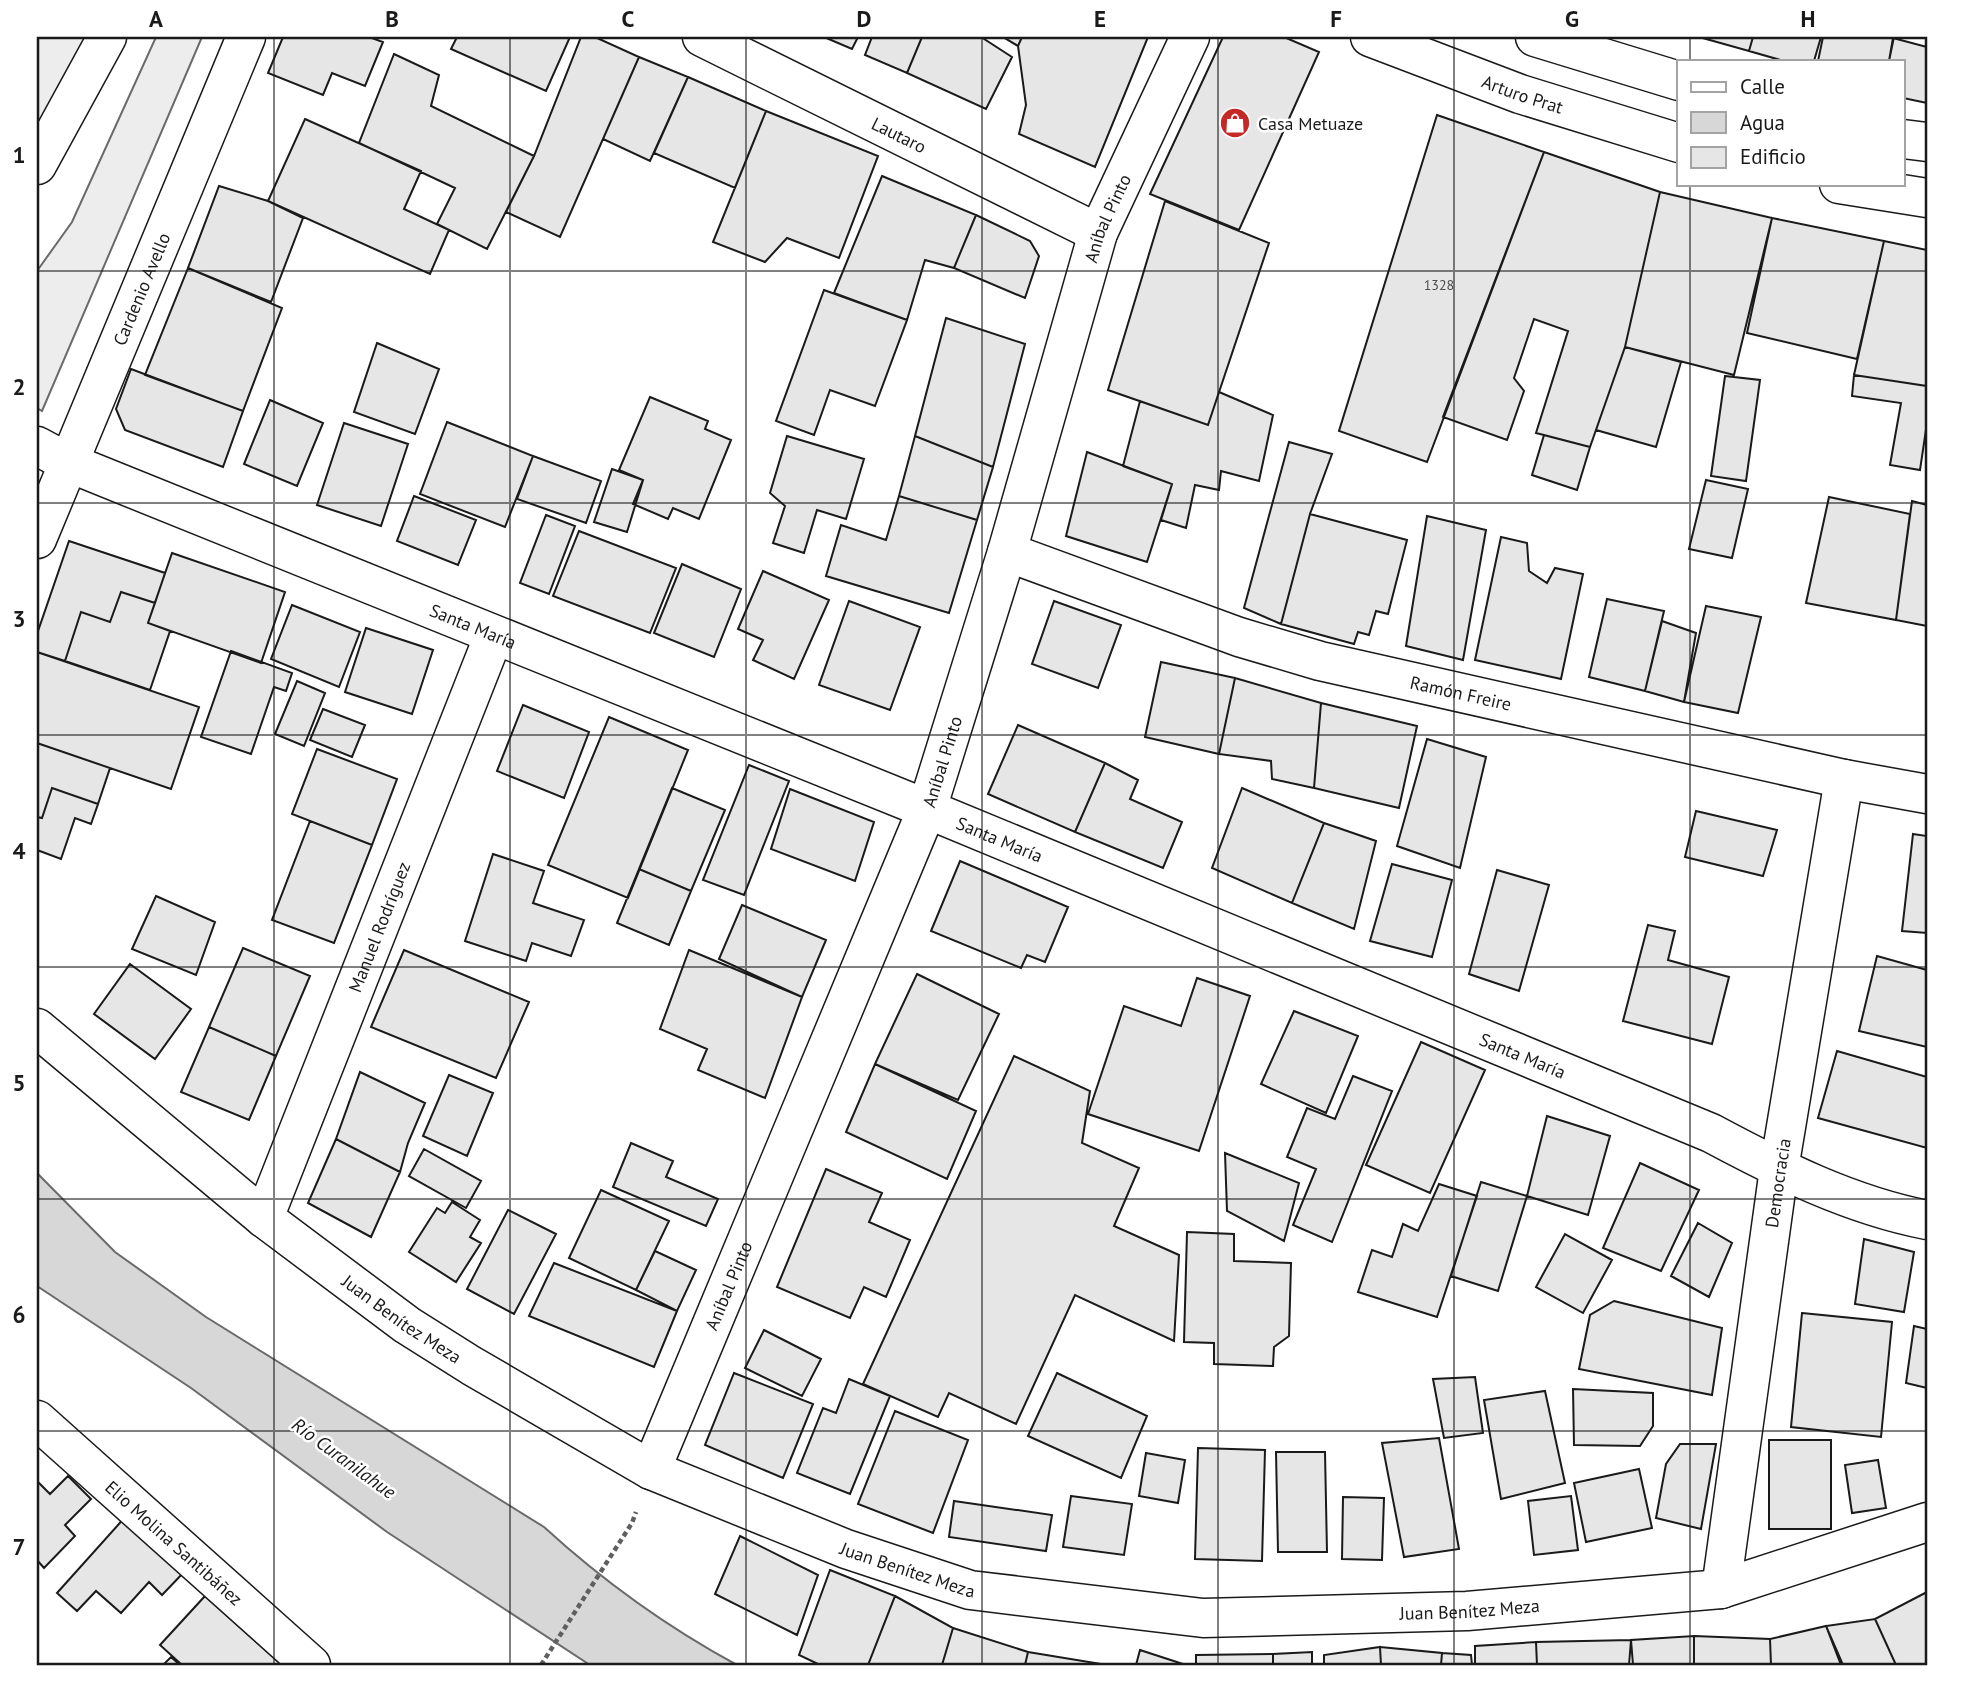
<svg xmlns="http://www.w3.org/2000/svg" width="1964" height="1702" font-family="'PT Sans',sans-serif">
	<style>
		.built { fill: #ededed; stroke: #6a6a6a; stroke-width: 2 }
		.water { fill: #d7d7d7; stroke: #6a6a6a; stroke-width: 2 }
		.building { fill: #e6e6e6; stroke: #1a1a1a; stroke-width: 2 }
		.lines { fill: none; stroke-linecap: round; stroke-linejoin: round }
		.minor-casing { stroke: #1a1a1a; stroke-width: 41 }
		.secondary-casing { stroke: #1a1a1a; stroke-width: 41 }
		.primary-casing { stroke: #1a1a1a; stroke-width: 41 }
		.path { stroke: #5f5f5f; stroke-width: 4.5; stroke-dasharray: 5 3.5; stroke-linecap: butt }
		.minor { stroke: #fff; stroke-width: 38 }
		.secondary { stroke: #fff; stroke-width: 38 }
		.primary { stroke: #fff; stroke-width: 38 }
		.grid { fill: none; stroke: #1a1a1a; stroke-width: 2; stroke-opacity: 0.55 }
		.labels { text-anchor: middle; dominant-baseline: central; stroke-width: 5; stroke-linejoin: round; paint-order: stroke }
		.number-label { font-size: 14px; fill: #4d4d4d }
		.street-label { font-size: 18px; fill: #1a1a1a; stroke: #fff }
		.poi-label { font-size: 18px; fill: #1a1a1a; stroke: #fff; text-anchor: start }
		.water-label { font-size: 19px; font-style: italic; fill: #1a1a1a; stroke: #fff }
		.neatline { fill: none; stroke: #1a1a1a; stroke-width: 2.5 }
		.grid-label { font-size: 23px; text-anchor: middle; font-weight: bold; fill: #1a1a1a }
	</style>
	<rect width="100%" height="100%" fill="#fff"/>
	<path class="built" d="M37,37H118L67,139L37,185Z
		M156,37H202L42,411L37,408V271L72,222Z"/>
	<path class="water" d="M37,1173L115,1252L206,1317L544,1527C603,1581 667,1627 737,1665H590L387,1532L191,1388L37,1286Z"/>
	<path class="building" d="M283,37H369L383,42L365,86L332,73L323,95L268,73Z
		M457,37H570L546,91L451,49Z
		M581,37H595L639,57L560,237L506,212L534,156Z
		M824,37H858L852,49Z
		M872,37H922L907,73L865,55Z
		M922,37H981L1012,57L986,109L907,73Z
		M1003,37H1022L1018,46Z
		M1022,37H1148L1095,167L1019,134L1026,105L1018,46Z
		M1223,37H1284L1319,52L1239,230L1150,194Z
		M1699,37H1753L1749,51Z
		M1753,37H1821L1814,61H1784L1749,51Z
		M1823,37H1894L1889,61H1818Z
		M1893,38L1927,47V103L1903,98V61H1889Z
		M394,54L439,75L431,106L534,156L487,249L437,224L455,188L359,143Z
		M639,57L688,77L650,161L603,139Z
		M688,77L766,111L735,188L654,153Z
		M766,111L878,156L839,258L787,238L765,262L713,242Z
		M1437,115L1544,152L1427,462L1339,431Z
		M305,119L421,171L404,209L449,230L430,274L268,201Z
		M1544,152L1660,192L1625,347L1590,447L1536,433L1568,331L1534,319L1514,378L1524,391L1507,440L1443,417Z
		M882,176L976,215L954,268L925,260L907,320L834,293Z
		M219,186L268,201L303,218L271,302L188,268Z
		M1660,192L1772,218L1734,375L1625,347Z
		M1165,201L1269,243L1208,425L1108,390Z
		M976,215L1030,241L1039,256L1025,298L954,268Z
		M1772,218L1884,241L1857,359L1747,333Z
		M1884,241L1927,250V386L1854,375Z
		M188,268L282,308L243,411L145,375Z
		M824,290L907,320L875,406L830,390L814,435L776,421Z
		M946,318L1025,344L993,467L915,436Z
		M377,343L439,369L415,434L354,412Z
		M1625,347L1681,362L1656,447L1596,430Z
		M131,369L243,411L223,467L125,430L116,409Z
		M1854,375L1927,386V423L1920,470L1890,465L1901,403L1852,396Z
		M1725,376L1760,380L1746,481L1711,476Z
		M1219,392L1273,415L1259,481L1221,471L1219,490L1195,485L1186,528L1161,520L1172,484L1123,466L1140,401L1208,425Z
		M650,397L708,421L705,429L731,440L699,519L673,508L668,519L633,504L643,480L619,470Z
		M270,400L323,423L297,486L244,464Z
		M447,422L533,456L505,527L420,494Z
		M344,423L408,444L381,526L317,505Z
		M1544,435L1590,447L1577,490L1532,475Z
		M787,436L864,459L846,519L817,510L804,553L773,543L785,506L770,493Z
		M915,436L993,467L977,520L899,496Z
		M1289,442L1332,454L1310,514L1281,624L1244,608Z
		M1087,452L1172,484L1147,562L1066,536Z
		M533,456L601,481L586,523L517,499Z
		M612,469L643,480L627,532L594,522Z
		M1706,480L1748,489L1732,558L1689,549Z
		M414,496L476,520L458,565L397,541Z
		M899,496L977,520L949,613L826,576L841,525L886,540Z
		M1829,497L1910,514L1896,620L1806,603Z
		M1912,501L1927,505V626L1896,620Z
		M1310,514L1407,540L1388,614L1376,611L1369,635L1358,632L1354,644L1281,624Z
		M546,515L575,526L549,594L520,583Z
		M1427,516L1486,530L1463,660L1406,646Z
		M579,531L676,568L650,633L553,596Z
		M1501,537L1527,543L1529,571L1547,583L1555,568L1583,574L1561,679L1475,660Z
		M69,541L165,573L155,603L121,592L110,622L81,612L65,661L37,652V634Z
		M172,553L285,592L261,663L148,623Z
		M682,564L741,589L714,657L654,633Z
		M763,571L829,600L794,679L753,660L763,640L738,629Z
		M121,592L155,603L148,623L170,631L150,690L65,661L81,612L110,622Z
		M1607,599L1664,611L1645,691L1589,677Z
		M849,601L920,627L890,710L819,685Z
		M1054,601L1121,625L1098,688L1032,664Z
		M292,605L360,632L339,687L271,659Z
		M1706,606L1761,617L1738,713L1684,702Z
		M1662,621L1696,633L1684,702L1645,691Z
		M366,628L433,650L412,714L345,692Z
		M231,651L292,673L286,691L274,687L251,754L201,737Z
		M37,652L199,707L171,789L37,743Z
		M1161,662L1235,678L1219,754L1145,737Z
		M1235,678L1321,703L1314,788L1272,779L1271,761L1219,754Z
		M297,681L325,693L304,746L275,734Z
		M1321,703L1417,726L1399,808L1314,788Z
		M523,705L589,732L564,798L497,771Z
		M323,709L365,725L352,757L310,740Z
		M609,717L688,750L628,898L548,865Z
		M1018,725L1105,763L1075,832L988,794Z
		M1427,739L1486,757L1460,868L1397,846Z
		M37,743L110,768L98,804L52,788L42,818L37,817Z
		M317,749L397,779L372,845L292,814Z
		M1105,763L1138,780L1130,799L1182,822L1163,868L1075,832Z
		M749,765L789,781L744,895L703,880Z
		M52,788L98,804L91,824L75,818L61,859L37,850V817L42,818Z
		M672,788L725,810L691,891L639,869Z
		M1242,788L1324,823L1292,903L1212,868Z
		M790,789L874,822L855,881L771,849Z
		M1696,811L1777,830L1763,876L1685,857Z
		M310,821L372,845L334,943L272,920Z
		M1324,823L1376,841L1354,929L1292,903Z
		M1913,834L1927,836V933L1902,931Z
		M493,854L544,871L533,903L584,920L571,956L532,943L526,961L465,941Z
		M960,861L1068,907L1045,962L1027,955L1021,968L931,931Z
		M1392,864L1452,880L1432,957L1370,941Z
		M639,869L691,891L669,945L617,923Z
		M1497,870L1549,885L1519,991L1469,974Z
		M156,896L215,922L196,975L132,949Z
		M742,905L826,940L802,997L719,959Z
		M1648,925L1675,931L1668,960L1729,977L1712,1044L1623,1021Z
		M243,948L310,976L276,1056L209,1027Z
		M404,950L529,1002L496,1078L371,1027Z
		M689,950L802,997L765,1098L698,1070L707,1049L660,1029Z
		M1877,956L1927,970V1047L1859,1031Z
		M130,964L191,1009L155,1059L94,1014Z
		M917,974L999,1014L958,1100L875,1064Z
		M1197,978L1250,996L1199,1151L1088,1114L1124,1006L1181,1026Z
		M1294,1011L1358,1036L1326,1113L1261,1084Z
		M209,1027L276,1056L249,1120L181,1092Z
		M1421,1042L1485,1070L1430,1193L1366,1165Z
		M1837,1051L1927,1077V1148L1818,1118Z
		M1014,1056L1090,1091L1082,1143L1139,1168L1114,1226L1179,1255L1174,1341L1075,1295L1016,1424L949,1393L938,1417L863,1384Z
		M875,1064L976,1111L947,1179L846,1132Z
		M360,1072L425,1103L408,1143L400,1172L336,1139Z
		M449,1075L493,1093L467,1156L423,1136Z
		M1353,1076L1392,1091L1332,1242L1293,1225L1316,1169L1287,1157L1307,1108L1335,1119Z
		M1547,1116L1610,1136L1588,1215L1527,1196Z
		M336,1139L400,1172L371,1237L308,1203Z
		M631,1143L673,1161L666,1177L718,1199L706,1226L613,1187Z
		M424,1149L481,1181L466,1208L409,1176Z
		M1225,1153L1299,1183L1284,1241L1227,1211Z
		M1640,1163L1699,1190L1661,1271L1603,1248Z
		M826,1169L882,1193L869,1222L910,1240L886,1297L864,1287L850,1318L777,1287Z
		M1481,1182L1527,1196L1498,1291L1451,1276Z
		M1439,1184L1477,1196L1437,1317L1358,1292L1372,1250L1392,1257L1403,1224L1418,1231Z
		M601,1190L669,1221L636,1290L569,1258Z
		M452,1202L480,1220L470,1237L481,1243L456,1282L409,1252L437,1208L445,1213Z
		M508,1210L556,1234L514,1314L467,1289Z
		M1698,1223L1732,1243L1709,1297L1671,1276Z
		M1187,1232L1234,1234V1261L1291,1263L1289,1336L1274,1347L1273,1366L1214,1364V1343L1184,1342Z
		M1565,1234L1612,1260L1583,1313L1536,1287Z
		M1864,1239L1914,1252L1904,1312L1855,1304Z
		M655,1251L696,1270L677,1311L636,1290Z
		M554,1263L677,1311L654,1367L529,1316Z
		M1614,1301L1722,1328L1712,1395L1579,1369L1590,1315Z
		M1802,1313L1892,1322L1881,1437L1791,1427Z
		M1914,1326L1927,1329V1388L1906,1383Z
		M764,1330L821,1359L802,1396L745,1368Z
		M734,1373L813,1404L783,1478L705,1445Z
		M1057,1373L1147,1416L1121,1478L1028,1436Z
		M1475,1377L1483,1433L1444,1438L1433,1379Z
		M849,1379L890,1396L850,1494L797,1473L823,1408L836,1413Z
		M1573,1389L1653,1393V1426L1640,1446L1574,1445Z
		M1545,1391L1565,1483L1501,1499L1484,1400Z
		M895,1411L968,1440L933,1533L858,1504Z
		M1439,1438L1459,1549L1404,1557L1382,1443Z
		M1769,1440H1831V1529H1769Z
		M1680,1444H1716L1701,1529L1656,1518L1666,1464Z
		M1198,1448L1265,1450L1262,1561L1195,1559Z
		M1276,1452H1325L1327,1552H1278Z
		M1146,1453L1185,1460L1178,1503L1139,1496Z
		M1878,1460L1886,1508L1852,1513L1845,1465Z
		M1639,1469L1652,1528L1586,1542L1574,1483Z
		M68,1476L91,1499L65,1525L75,1536L44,1568L37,1560V1481L50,1494Z
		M1071,1496L1132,1504L1124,1555L1063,1547Z
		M1571,1496L1578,1550L1534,1555L1528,1501Z
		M1343,1497L1384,1498L1382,1560L1342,1559Z
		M954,1501L1052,1515L1046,1551L949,1537Z
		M127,1515L186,1570L162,1595L149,1582L121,1613L96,1591L77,1611L57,1593Z
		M740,1536L818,1575L797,1635L715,1594Z
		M830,1570L895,1596L868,1665H820L799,1655Z
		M1927,1592V1665H1896L1875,1619Z
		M205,1596L282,1665H182L160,1645Z
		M895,1596L953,1628L942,1665H868Z
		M1875,1619L1896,1665H1843L1826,1626Z
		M1826,1626L1841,1665H1771L1770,1639Z
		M953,1628L1028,1652L1025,1665H942Z
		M1694,1636V1665H1633L1631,1640Z
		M1694,1636L1770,1639L1771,1665H1694Z
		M1631,1640L1629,1665H1537L1536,1642Z
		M1536,1642L1537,1665H1475V1646Z
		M1380,1647L1381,1665H1324V1655Z
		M1380,1647L1442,1653L1441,1665H1381Z
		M1140,1650L1186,1665H1136Z
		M1028,1652L1107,1665H1025Z
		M1312,1652V1665H1273V1654Z
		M1442,1653L1471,1655L1472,1665H1441Z
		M1273,1654V1665H1196V1655Z
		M171,1657L180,1665H163Z"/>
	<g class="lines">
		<g class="minor-casing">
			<g id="minor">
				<path id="s1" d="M702,37L1098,233"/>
				<path id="s2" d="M37,446L67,462L927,809L1711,1133C1780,1170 1850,1205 1927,1220"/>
				<path id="s3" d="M37,539L246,37"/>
				<path id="s4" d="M1007,552L1239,637L1320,661L1844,779L1927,794"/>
				<path id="s5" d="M37,1028L264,1218L407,1325L472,1366L651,1470L846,1549L970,1590L1203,1618L1467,1611L1721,1589L1927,1522"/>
				<path id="s6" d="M264,1218L494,635"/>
				<path id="s7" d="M37,1420L311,1665"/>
				<path id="s8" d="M651,1470L927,809L1007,552L1098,233L1190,37"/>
				<path id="s9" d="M1721,1589L1779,1169L1844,779"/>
			</g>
		</g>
		<g class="secondary-casing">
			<path id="secondary" d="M37,165L107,37"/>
		</g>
		<g class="primary-casing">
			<g id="primary">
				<path id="s10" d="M1370,37L1520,94L1679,143"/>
				<path d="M1535,37L1679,81"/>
				<path d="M1903,139L1927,142"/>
				<path d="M1839,184L1927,198"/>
			</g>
		</g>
		<path class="path" d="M541,1665L632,1523L636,1512"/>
		<use href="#minor" class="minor"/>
		<use href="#secondary" class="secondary"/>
		<use href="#primary" class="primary"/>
	</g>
	<path class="grid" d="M274,37V1665M510,37V1665M746,37V1665M982,37V1665M1218,37V1665M1454,37V1665M1690,37V61M1690,184V1665M37,271H1927M37,503H1927M37,735H1927M37,967H1927M37,1199H1927M37,1431H1927"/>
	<defs>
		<g id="shop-disc" transform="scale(1.575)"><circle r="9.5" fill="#c62828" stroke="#fff"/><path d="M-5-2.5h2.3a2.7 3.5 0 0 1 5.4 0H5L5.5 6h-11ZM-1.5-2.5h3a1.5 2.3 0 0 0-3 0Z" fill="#fff"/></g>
	</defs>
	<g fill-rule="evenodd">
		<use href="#shop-disc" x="1235" y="123"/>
	</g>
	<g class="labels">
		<g class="number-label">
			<text x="1439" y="285">1328</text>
		</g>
		<g class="street-label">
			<text stroke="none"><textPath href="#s10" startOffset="163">Arturo Prat</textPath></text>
			<text stroke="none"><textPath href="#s1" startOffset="220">Lautaro</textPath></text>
			<text stroke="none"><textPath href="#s8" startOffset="1334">Aníbal Pinto</textPath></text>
			<text stroke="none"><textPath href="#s3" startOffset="271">Cardenio Avello</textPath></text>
			<text stroke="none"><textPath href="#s2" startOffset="472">Santa María</textPath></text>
			<text stroke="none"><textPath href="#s4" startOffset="476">Ramón Freire</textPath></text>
			<text stroke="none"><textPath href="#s8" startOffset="766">Aníbal Pinto</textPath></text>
			<text stroke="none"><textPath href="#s2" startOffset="1040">Santa María</textPath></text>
			<text stroke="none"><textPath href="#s6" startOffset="313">Manuel Rodríguez</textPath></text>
			<text stroke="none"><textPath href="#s2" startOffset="1606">Santa María</textPath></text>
			<text stroke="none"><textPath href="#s9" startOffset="410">Democracia</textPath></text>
			<text stroke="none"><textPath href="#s8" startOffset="200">Aníbal Pinto</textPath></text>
			<text stroke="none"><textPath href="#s5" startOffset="467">Juan Benítez Meza</textPath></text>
			<text stroke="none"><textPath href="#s7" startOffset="184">Elio Molina Santibáñez</textPath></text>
			<text stroke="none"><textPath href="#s5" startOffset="1034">Juan Benítez Meza</textPath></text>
			<text stroke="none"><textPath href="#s5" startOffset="1601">Juan Benítez Meza</textPath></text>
		</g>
		<g class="poi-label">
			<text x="1258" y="123">Casa Metuaze</text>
		</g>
		<g class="water-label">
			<text transform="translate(344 1458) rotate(36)">Río Curanilahue</text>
		</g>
	</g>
	<rect width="1964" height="1702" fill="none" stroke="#ffffff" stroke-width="77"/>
	<rect x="1677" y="60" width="228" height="126" fill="#ffffff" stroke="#a3a3a3" stroke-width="2"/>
	<rect x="1691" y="82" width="35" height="10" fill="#ffffff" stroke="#a3a3a3" stroke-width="2"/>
	<text x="1740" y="94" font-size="21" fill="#1a1a1a">Calle</text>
	<rect x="1691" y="112" width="35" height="21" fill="#d7d7d7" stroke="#a3a3a3" stroke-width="2"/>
	<text x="1740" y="130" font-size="21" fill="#1a1a1a">Agua</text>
	<rect x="1691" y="147" width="35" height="21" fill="#e6e6e6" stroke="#a3a3a3" stroke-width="2"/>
	<text x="1740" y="164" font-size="21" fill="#1a1a1a">Edificio</text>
	<rect x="38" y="38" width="1888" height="1626" class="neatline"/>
	<g class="grid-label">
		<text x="156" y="27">A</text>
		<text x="392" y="27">B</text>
		<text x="628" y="27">C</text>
		<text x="864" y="27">D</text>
		<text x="1100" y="27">E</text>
		<text x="1336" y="27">F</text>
		<text x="1572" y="27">G</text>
		<text x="1808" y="27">H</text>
		<text x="19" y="163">1</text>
		<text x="19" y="395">2</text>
		<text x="19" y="627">3</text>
		<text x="19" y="859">4</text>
		<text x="19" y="1091">5</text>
		<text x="19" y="1323">6</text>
		<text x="19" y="1555">7</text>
	</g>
</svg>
